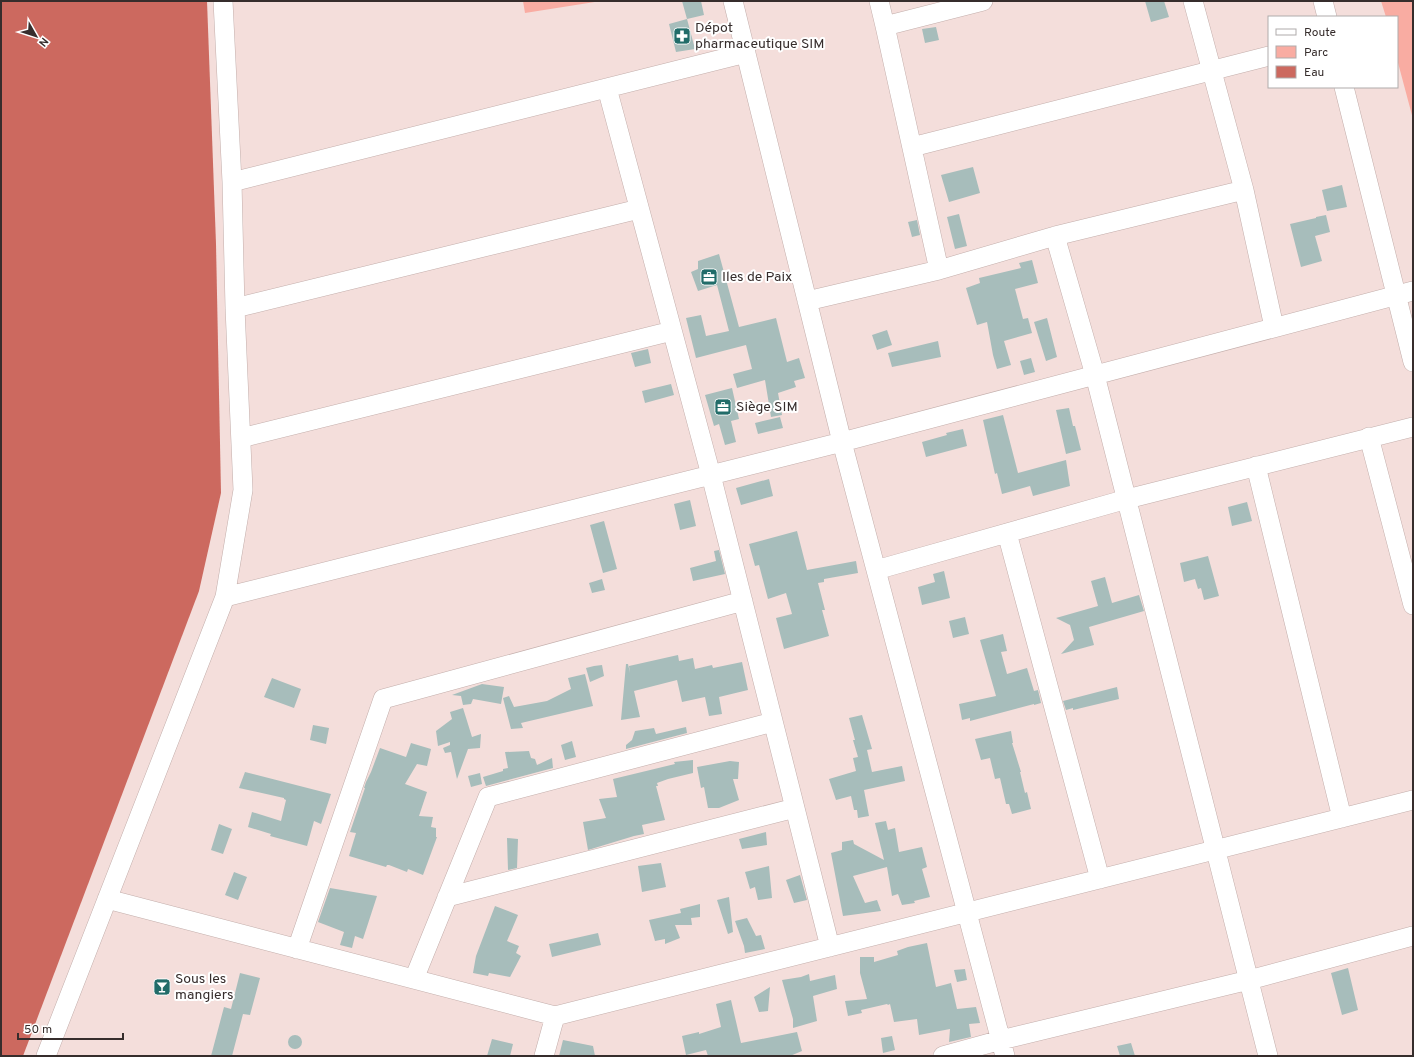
<svg xmlns="http://www.w3.org/2000/svg" width="1414" height="1057" font-family="Overpass,sans-serif">
	<style>
		.green { fill: #f9aca2 }
		.water { fill: #cc695f }
		.building { fill: #a7bdbb }
		.lines { fill: none; stroke-linecap: round; stroke-linejoin: round }
		.minor-casing { stroke: #c3aeab; stroke-width: 20 }
		.minor { stroke: #fff; stroke-width: 19 }
		.labels { text-anchor: middle; dominant-baseline: central; stroke-width: 4; stroke-linejoin: round; paint-order: stroke }
		.poi-label { font-size: 14px; fill: #362d2c; stroke: #fff; text-anchor: start }
	</style>
	<rect width="100%" height="100%" fill="#f4dedb"/>
	<path class="green" d="M523,1H601L525,13Z
		M1381,1H1413V119L1397,59V17H1386Z"/>
	<path class="water" d="M1,1H207L216,244L221,493L199,591L23,1056H1Z"/>
	<path class="building" d="M682,1H701L704,15L687,19Z
		M1145,1H1164L1169,17L1151,22Z
		M687,19L695,49L676,52L669,24Z
		M936,27L939,40L925,43L922,29Z
		M973,167L980,193L949,202L941,175Z
		M1342,185L1347,207L1327,211L1322,190Z
		M959,214L967,246L955,249L947,217Z
		M1326,215L1330,232L1315,236L1322,261L1301,267L1290,224L1316,218V217Z
		M917,220L920,235L912,237L908,222Z
		M719,254L739,327L776,318L787,362L799,358L805,378L794,381L796,387L778,393L782,415L771,417L765,380L737,388L733,374L752,369L746,345L696,358L686,318L701,315L706,336L729,331L717,285L698,291L691,272L698,269V261Z
		M1032,260L1038,283L1015,289L1023,319L1028,318L1032,333L1004,341L1011,365L997,369L993,355L987,322L977,325L966,288L980,283L979,278L1021,268L1019,263Z
		M1047,318L1057,357L1046,361L1034,322Z
		M887,330L892,345L877,350L872,335Z
		M938,341L941,357L892,367L888,353Z
		M648,349L651,363L635,367L631,353Z
		M1031,358L1035,372L1024,375L1020,361Z
		M671,384L674,395L645,403L642,391Z
		M732,388L739,419L731,421L736,442L725,445L719,424L714,426L705,395Z
		M1069,408L1073,426H1075L1081,450L1066,454L1056,410Z
		M1003,415L1018,473L1066,460L1070,486L1033,496L1030,486L1002,494L997,473L995,474L983,420Z
		M780,417L783,428L758,434L755,423Z
		M963,429L967,446L926,457L922,442L947,435L946,433Z
		M769,479L773,496L741,505L736,488Z
		M690,500L696,526L680,530L674,504Z
		M1247,502L1252,521L1232,526L1228,507Z
		M604,521L617,569L603,573L590,525Z
		M797,531L807,570L856,561L858,573L824,579V582L818,583L825,610H822L829,636L784,649L776,618L792,614L786,593L768,599L759,565L755,566L749,544Z
		M719,550L725,574L693,581L690,568L716,561L714,551Z
		M1208,556L1219,596L1204,600L1201,588L1198,589L1195,579L1184,582L1180,563Z
		M944,571L950,598L922,605L918,587L935,582L933,574Z
		M1105,577L1112,603L1139,595L1144,611L1089,627L1094,645L1061,654L1074,640L1070,625L1056,618L1098,606L1091,581Z
		M602,579L605,590L592,593L589,583Z
		M965,617L969,634L953,638L949,621Z
		M1003,634L1007,651L1001,652L1007,674L1027,668L1034,691L1038,690L1041,703L1034,705V704L970,721V718L962,720L959,704L996,696L980,640Z
		M678,655L679,661L693,658L695,669L712,665L713,668L742,662L748,690L719,697L722,714L709,716L705,697L682,702L677,680L634,691L640,717L621,720L626,664H628L630,673L629,666Z
		M602,665L604,676L590,682L586,668L594,666Z
		M585,674L593,706L521,723L523,728L511,729L503,698L509,696L514,707L547,701L571,689L568,678Z
		M272,678L301,689L294,708L264,697Z
		M482,684L504,687L501,704L473,699L471,704L463,705L461,696L452,695Z
		M1117,687L1119,699L1073,710V708L1066,710L1063,701Z
		M463,708L472,737L481,734L480,748L468,749L457,779L451,752L445,753L443,748L450,745V742L438,746L436,731L452,719L450,712Z
		M862,715L872,749L867,750L872,772L902,766L905,781L864,790L869,816L858,818L857,810H854L851,796L836,800L829,779L856,771L853,758L858,757L853,740H855L849,718Z
		M313,725L329,728L326,744L310,740Z
		M686,727L687,733L626,749V745L632,740L635,731L654,728L656,734Z
		M1011,731L1013,743H1012L1021,772H1020L1025,793L1027,792L1031,809L1012,814L1009,804H1006L1000,778L995,779L990,758L981,760L975,739Z
		M572,741L576,757L565,760L561,745Z
		M411,743L431,749L427,766L417,764L405,784L427,792L419,816L433,817L431,827L436,828V837H437L423,875L408,869L407,872L389,865H387L386,867L349,856L356,833L350,832L365,788H364L366,782L371,772L380,748L406,757Z
		M529,751L531,758L535,759L537,765L552,758L553,768L486,786L483,777L503,771V769L508,768L505,752Z
		M693,760V773L668,779L657,783L658,786H656L665,820L642,825L644,834L634,836L588,850L583,822L606,818L599,799L617,797L613,779L675,764L674,762Z
		M730,761L739,762L738,779H733L739,800L719,808H708L704,787L701,788L697,767Z
		M245,772L331,794L321,824L314,821L307,846L270,836L271,834L248,827L252,812L281,821L286,800L284,799V798L239,788Z
		M480,773L482,784L471,787L468,776Z
		M886,821L888,830L895,828L899,852L922,847L927,867L922,869L930,897L914,901L915,903L902,905L898,894L892,896L887,867L853,876L865,903L877,900L881,911L843,916L831,853L842,850V842L853,840L854,844L884,860L875,823Z
		M219,824L232,829L223,854L211,850Z
		M766,832L767,845L742,849L739,839Z
		M507,838L518,839L517,868L508,870Z
		M661,863L666,887L642,892L638,866Z
		M769,866L772,898L758,900L755,887L750,889L745,872Z
		M234,872L247,877L238,900L225,895Z
		M800,875L807,900L794,903L786,880Z
		M330,888L377,896L363,939L355,936L352,948L340,945L344,932L318,922Z
		M729,897L733,932L728,934L717,900Z
		M700,904V917L691,918L692,925H675L680,938L665,944V939L655,941L649,920L681,913L680,909Z
		M495,906L518,915L507,941L519,946L516,953L521,956L510,977L489,973L488,976L473,973L476,956Z
		M747,918L756,936L761,935L765,949L745,953L744,946L735,921Z
		M598,933L601,945L552,957L549,944Z
		M927,943L936,987L951,983L957,1009L976,1007L980,1023L969,1024L971,1037L949,1042L950,1029L919,1035L917,1019L894,1022L890,1004L888,1005L887,1004L861,1010L862,1013L848,1016L845,1001L867,999L860,973V957H874V962L898,955L897,951L908,947Z
		M1348,968L1358,1010L1342,1015L1331,973Z
		M965,969L967,980L957,982L954,970Z
		M240,973L260,978L250,1015L243,1014L232,1056H211L224,1007L231,1009Z
		M809,974L810,981L835,975L837,989L813,996L817,1021L793,1028V1019L782,980L801,977Z
		M770,987L768,1011L759,1012L754,997Z
		M731,1000L741,1043L797,1032L802,1051L790,1056H708L706,1050L686,1055L682,1036L699,1032V1034L721,1027L716,1004Z
		M288 1042a7 7 0 1 1 14 0a7 7 0 1 1-14 0Z
		M892,1036L895,1050L883,1053L881,1038Z
		M492,1039L513,1044L510,1056H487Z
		M563,1040L593,1046L595,1056H559Z
		M1131,1043L1135,1056H1120L1117,1046Z"/>
	<g class="lines">
		<g class="minor-casing">
			<path id="minor" d="M733,1L842,442L1005,1056
				M879,1L885,26L939,270
				M1193,1L1244,190L1274,327
				M1323,1L1327,17
				M885,26L983,1
				M1344,87L1413,362
				M607,88L711,475L830,947
				M912,147L1269,56
				M232,182L746,53
				M1055,236L1095,375L1268,1056
				M807,301L939,270L1055,236L1244,190
				M235,308L639,209
				M1369,437L1413,605
				M241,438L672,331
				M1256,466L1342,818
				M1007,533L1100,879
				M876,570L1127,499L1413,427
				M225,597L842,442L1413,291
				M447,897L795,808
				M107,899L555,1016L1413,800
				M297,949L383,699L743,601
				M414,979L488,797L773,722
				M46,1056L225,597L243,490L235,308L232,182L223,1
				M544,1056L555,1016
				M943,1056L1001,1040L1249,980L1413,936"/>
		</g>
		<use href="#minor" class="minor"/>
	</g>
	<defs>
		<g id="pharmacy-square" transform="scale(0.9)"><rect x="-9" y="-9" width="18" height="18" rx="4" fill="#216c69" stroke="#fff"/><path d="M-2-6h4v4h4v4h-4v4h-4v-4h-4v-4h4Z" fill="#fff"/></g>
		<g id="office-square" transform="scale(0.9)"><rect x="-9" y="-9" width="18" height="18" rx="4" fill="#216c69" stroke="#fff"/><path d="M-6-3h4V-5.5h4V-3h4V5H-6ZM-1-4.5V-3h2v-1.5ZM-6 0V1H6V0Z" fill="#fff"/></g>
		<g id="bar-square" transform="scale(0.9)"><rect x="-9" y="-9" width="18" height="18" rx="4" fill="#216c69" stroke="#fff"/><path d="M-6-5H6L.8 .8V4.5H3.5V6h-7V4.5H-.8V.8Z" fill="#fff"/></g>
	</defs>
	<g fill-rule="evenodd">
		<use href="#pharmacy-square" x="682" y="36"/>
		<use href="#office-square" x="709" y="277"/>
		<use href="#office-square" x="723" y="407"/>
		<use href="#bar-square" x="162" y="987"/>
	</g>
	<g class="labels">
		<g class="poi-label">
			<text x="695" y="28">Dépot<tspan x="695" dy="16">pharmaceutique SIM</tspan></text>
			<text x="722" y="277">Iles de Paix</text>
			<text x="736" y="407">Siège SIM</text>
			<text x="175" y="979">Sous les<tspan x="175" dy="16">mangiers</tspan></text>
		</g>
	</g>
	<rect width="1414" height="1057" fill="none" stroke="#362d2c" stroke-width="4"/>
	<rect x="1268" y="16" width="130" height="72" fill="#ffffff" stroke="#afabab"/>
	<rect x="1276" y="29" width="20" height="6" fill="#ffffff" stroke="#afabab"/>
	<text x="1304" y="36" font-size="12" fill="#362d2c">Route</text>
	<rect x="1276" y="46" width="20" height="12" fill="#f9aca2" stroke="#afabab"/>
	<text x="1304" y="56" font-size="12" fill="#362d2c">Parc</text>
	<rect x="1276" y="66" width="20" height="12" fill="#cc695f" stroke="#afabab"/>
	<text x="1304" y="76" font-size="12" fill="#362d2c">Eau</text>
	<g transform="translate(36 36) rotate(129)" stroke="#ffffff" stroke-width="3" paint-order="stroke">
	<path d="M0-3L7 15L0 10L-7 15Z" fill="#362d2c"/>
	<text y="-6" font-size="11" font-weight="bold" text-anchor="middle" fill="#362d2c">N</text>
	</g>
	<path d="M18 1033v6h105v-6" fill="none" stroke="#362d2c" stroke-width="2"/>
	<text x="24" y="1033" font-size="12" fill="#362d2c" stroke="#ffffff" stroke-width="3" paint-order="stroke">50 m</text>
</svg>
